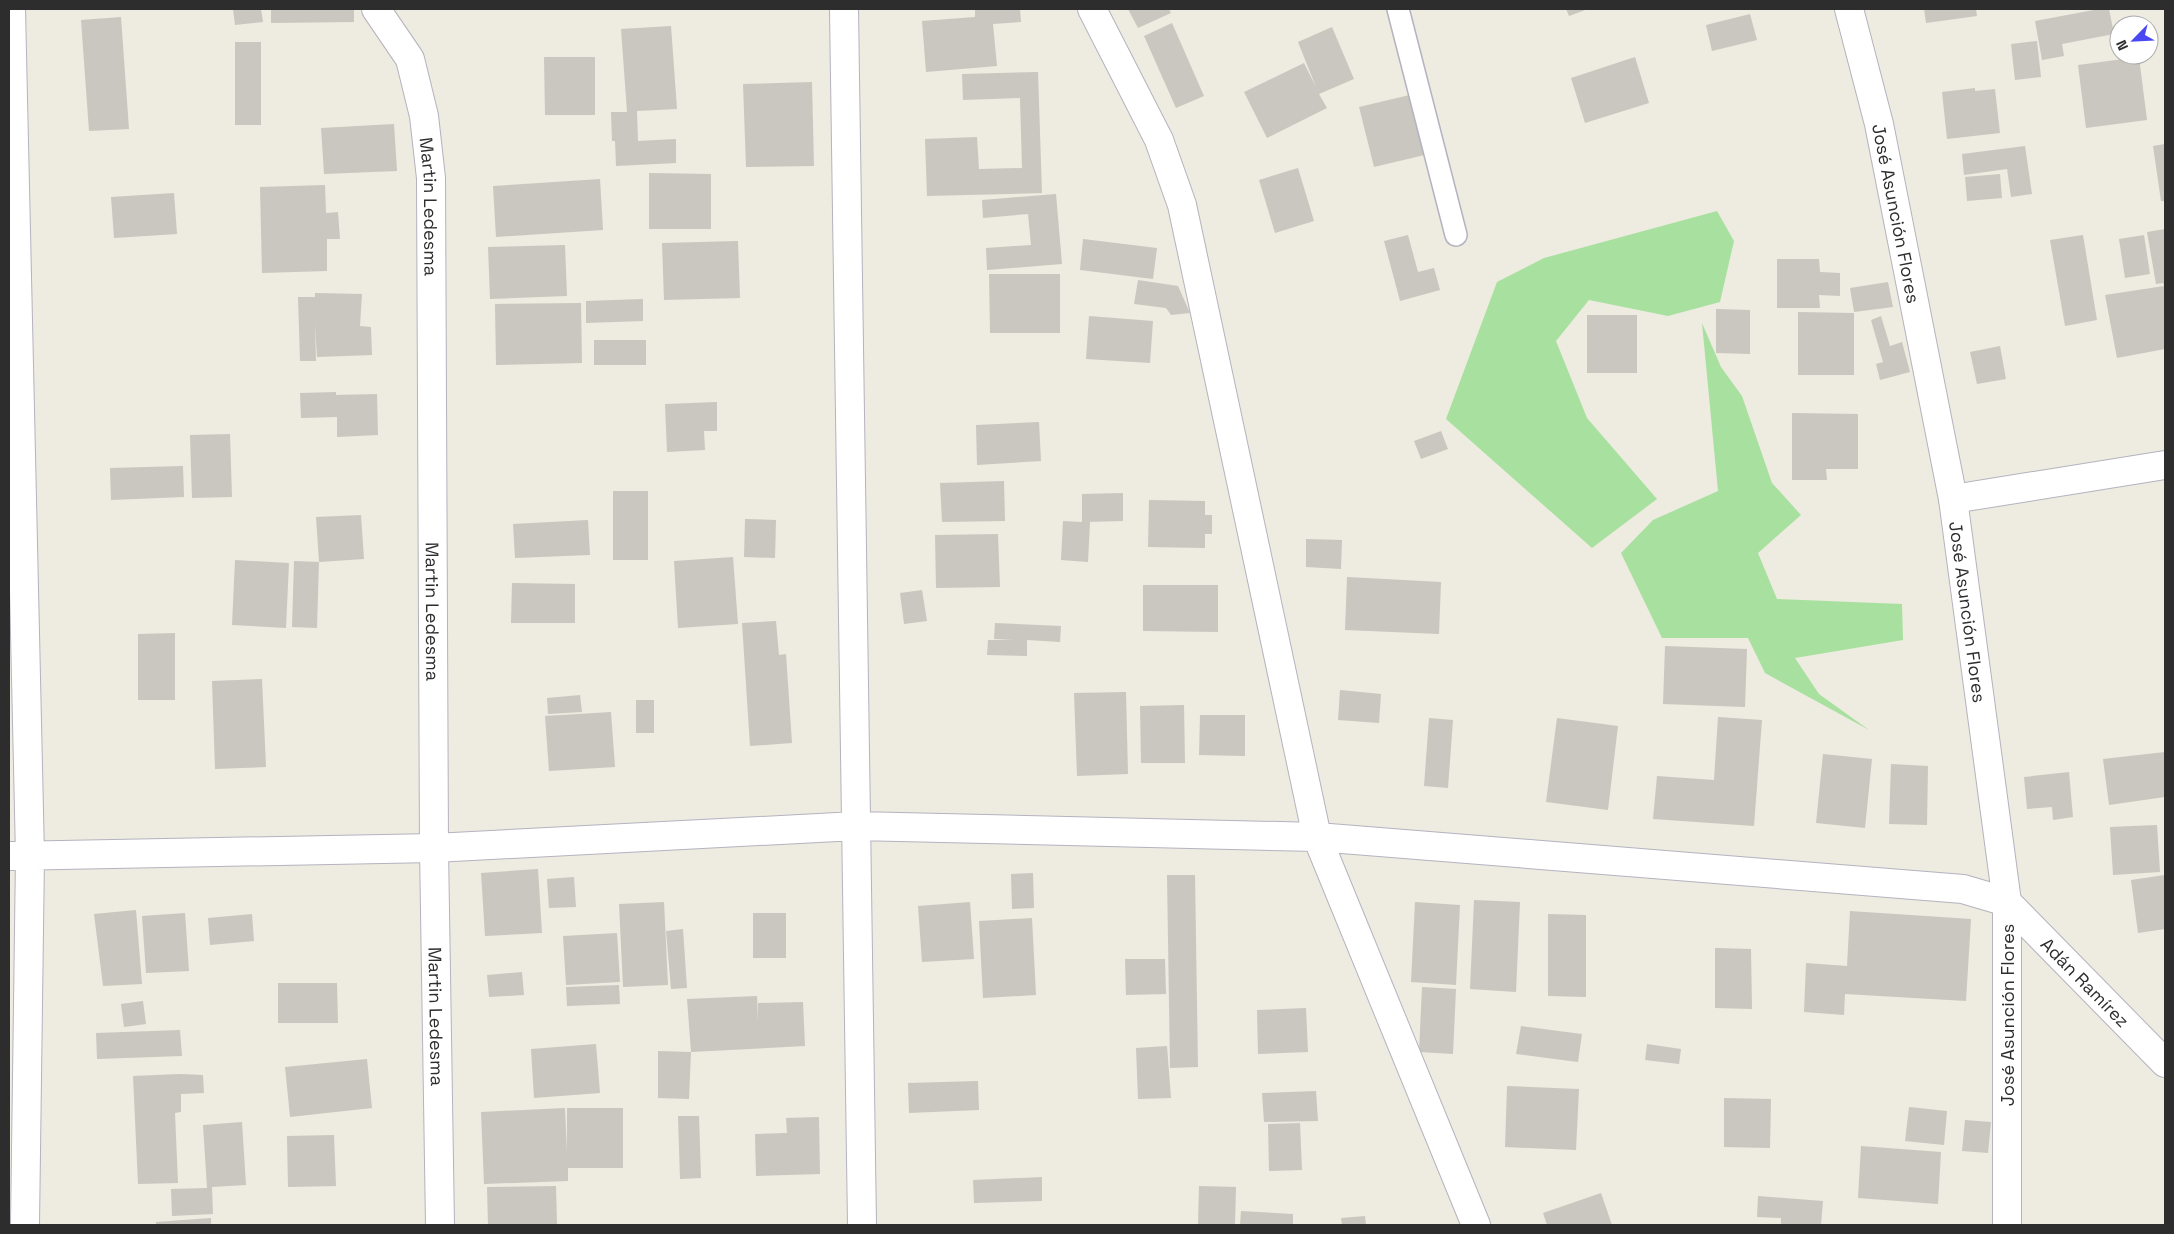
<svg xmlns="http://www.w3.org/2000/svg" width="2174" height="1234" font-family="'Space Grotesk',sans-serif">
	<style>
		.green { fill: #a8e19f }
		.building { fill: #c9c7bf }
		.lines { fill: none; stroke-linecap: round; stroke-linejoin: round }
		.service-casing { stroke: #b4b3bf; stroke-width: 24 }
		.minor-casing { stroke: #b4b3bf; stroke-width: 30 }
		.tertiary-casing { stroke: #b4b3bf; stroke-width: 30 }
		.service { stroke: #fff; stroke-width: 21 }
		.minor { stroke: #fff; stroke-width: 28 }
		.tertiary { stroke: #fff; stroke-width: 28 }
		.labels { text-anchor: middle; dominant-baseline: central; stroke-width: 4; stroke-linejoin: round; paint-order: stroke }
		.street-label { font-size: 18px; fill: #2d2d2d; stroke: #fff }
	</style>
	<rect width="100%" height="100%" fill="#eeebe0"/>
	<path class="green" d="M1717,211L1734,241L1720,302L1668,316L1589,300L1556,341L1587,418L1657,499L1592,548L1446,419L1497,282L1544,258Z
		M1702,323L1721,367L1742,396L1772,483L1801,515L1758,553L1777,599L1902,604L1903,640L1795,658L1819,694L1869,730L1765,673L1748,638H1662L1621,553L1653,520L1718,491Z"/>
	<path class="building" d="M233,9H261L263,22L235,25Z
		M271,9H354V22L271,23Z
		M975,9H1020L1021,22L993,24L997,66L926,72L922,21L975,17Z
		M1128,9H1169L1171,13L1138,28Z
		M1566,9H1588L1569,16Z
		M1924,9H1976L1977,16L1926,23Z
		M2099,9H2109L2114,34L2062,44L2064,56L2042,60L2035,21Z
		M1750,14L1757,40L1712,51L1706,25Z
		M121,17L129,129L89,131L81,20Z
		M1172,23L1204,96L1176,108L1144,36Z
		M671,26L677,109L637,111L638,141L676,139V163L616,166L615,141H612L611,112H627L621,29Z
		M1332,27L1354,79L1319,94L1327,108L1267,138L1244,92L1304,63L1316,87L1298,42Z
		M2037,41L2041,77L2015,80L2011,44Z
		M235,42H261V125H235Z
		M544,57H595V115H545Z
		M1635,57L1649,103L1585,123L1571,78Z
		M2139,57L2147,120L2086,128L2078,65Z
		M1038,72L1042,193L927,196L925,139L977,137L979,169L1022,168L1020,98L963,100L962,74Z
		M812,82L814,166L746,167L743,84Z
		M1975,88V91L1995,89L2000,133L1947,139L1942,92Z
		M1418,93L1433,153L1374,167L1359,107Z
		M394,124L397,171L324,174L321,128Z
		M2165,144V201H2161L2153,146Z
		M2025,146L2032,194L2011,197L2007,169L1964,175L1962,154Z
		M1298,168L1314,221L1275,233L1259,180Z
		M649,173L711,174V229H649Z
		M2000,174L2002,198L1967,201L1965,177Z
		M600,179L603,230L496,237L493,186Z
		M325,185L326,213L338,212L340,239H327V271L262,273L260,187Z
		M174,193L177,234L114,238L111,197Z
		M1056,194L1062,264L987,270L986,248L1031,245L1028,214L983,218L982,200Z
		M2165,229V349L2117,358L2105,295L2164,286L2163,283L2156,284L2147,232Z
		M1408,235L1418,272L1434,268L1440,290L1400,301L1384,241Z
		M2083,235L2097,320L2065,326L2050,240Z
		M2144,235L2150,274L2125,278L2119,239Z
		M1083,239L1157,248L1153,279L1080,270Z
		M738,241L740,298L664,300L662,243Z
		M565,245L567,296L490,299L488,247Z
		M1777,259H1819L1820,272L1840,273V296L1819,295L1820,308H1777Z
		M989,274H1060V333H990Z
		M1138,280L1178,286L1190,313L1171,315L1166,308L1134,304Z
		M1888,282L1893,307L1854,312L1850,288Z
		M315,293L362,294L360,326L371,327L372,355L317,357L315,324L316,361H300L298,297H315Z
		M643,299V321L586,323V301Z
		M581,303L582,363L496,365L495,304Z
		M1716,309L1750,310V354L1716,353Z
		M1798,312L1854,313V375H1798Z
		M1587,315H1637V373H1587Z
		M1089,316L1153,321L1150,363L1086,359Z
		M1881,316L1890,346L1902,342L1910,372L1880,380L1876,364L1883,362L1871,320Z
		M594,340H646V365H594Z
		M2000,346L2006,379L1977,384L1970,352Z
		M336,392V395L377,394L378,435L337,437V417L301,418L300,393Z
		M717,402V431H704L705,450L667,452L665,404Z
		M1792,413L1858,414V469H1826L1827,480H1792Z
		M1039,422L1041,461L977,465L976,425Z
		M1441,431L1448,449L1421,459L1414,441Z
		M230,434L232,497L192,498L190,435Z
		M183,466L184,497L111,500L110,468Z
		M1004,481L1005,521L942,522L940,483Z
		M613,491H648V560H613Z
		M1123,493V521L1085,522H1090L1088,562L1061,560L1063,521L1082,522V494Z
		M1149,500L1205,501V515H1212V534H1205V548L1148,547Z
		M361,515L364,559L319,562L316,517Z
		M745,519L776,520L775,558L744,557Z
		M588,520L590,555L515,558L513,524Z
		M998,534L1000,587L936,588L935,535Z
		M1306,539L1342,540L1341,569L1306,567Z
		M733,557L738,624L678,628L674,561Z
		M235,560L289,563L286,628L232,625Z
		M294,561L319,562L317,628L292,627Z
		M1347,577L1441,582L1439,634L1345,630Z
		M512,583L575,584V623H511Z
		M1143,585H1218V632L1143,631Z
		M922,590L927,621L904,624L900,593Z
		M776,621L779,655L786,654L792,743L750,746L742,623Z
		M995,623L1061,626L1060,642L1027,640V656L987,655L988,640H1013L994,639Z
		M175,633V700H138V634Z
		M1665,646L1747,649L1745,707L1663,704Z
		M262,679L266,767L215,769L212,681Z
		M1340,690L1381,694L1379,723L1338,720Z
		M1126,692L1128,774L1077,776L1074,693Z
		M580,695L582,712L548,714L547,698Z
		M636,700H654V733H636Z
		M1184,705L1185,763H1141L1140,706Z
		M611,712L615,767L549,771L545,716Z
		M1200,715H1245V756L1199,755Z
		M1718,717L1762,720L1754,826L1653,819L1657,776L1714,780Z
		M1429,718L1453,720L1448,788L1424,786Z
		M1557,718L1618,726L1608,810L1546,802Z
		M2165,752V797L2109,805L2103,759Z
		M1823,754L1872,759L1865,828L1816,823Z
		M1891,764L1928,766L1927,825L1889,824Z
		M2069,772L2073,817L2053,820L2052,807L2027,809L2024,777Z
		M2157,825L2160,872L2113,875L2110,827Z
		M538,869L542,933L485,936L481,873Z
		M1033,873L1034,908L1012,909L1011,874Z
		M1167,875H1195L1198,1067L1170,1068Z
		M2165,875V929L2138,933L2131,880Z
		M574,877L576,907L549,908L547,879Z
		M1474,900L1520,902L1516,992L1470,989Z
		M664,902L668,985L623,987L619,904Z
		M970,902L974,959L922,962L918,906Z
		M1415,902L1460,905L1456,985L1411,982Z
		M136,910L142,984L103,986L94,914Z
		M1850,911L1971,919L1966,1001L1845,994L1844,1015L1804,1012L1806,963L1847,966Z
		M185,913L189,971L146,973L142,916Z
		M753,913H786V958H753Z
		M252,914L254,941L210,945L208,918Z
		M1548,914L1586,915V997L1548,996Z
		M1032,918L1036,995L983,998L979,921Z
		M683,929L687,988L671,989L666,931Z
		M617,933L620,982L566,985L563,936Z
		M1715,948L1751,949L1752,1009L1715,1008Z
		M1125,959H1165L1166,994L1126,995Z
		M522,972L524,995L489,997L487,975Z
		M278,983H337L338,1023H278Z
		M619,985L620,1004L567,1006L566,987Z
		M1422,987L1456,989L1453,1054L1419,1052Z
		M757,996L758,1022V1003L803,1002L805,1046L691,1052L687,999Z
		M143,1001L146,1024L124,1027L121,1004Z
		M1306,1008L1308,1052L1258,1054L1257,1010Z
		M1521,1026L1582,1034L1578,1062L1516,1054Z
		M180,1030L182,1056L97,1059L96,1033Z
		M596,1044L600,1093L534,1098L531,1049Z
		M1647,1044L1681,1049L1679,1064L1645,1060Z
		M1167,1046L1171,1098L1138,1099L1136,1048Z
		M658,1051L691,1052L689,1099L658,1098Z
		M367,1059L372,1108L290,1117L285,1067Z
		M180,1074L203,1075L204,1093L181,1094V1112L175,1113L178,1183L138,1184L133,1076Z
		M978,1081L979,1110L909,1113L908,1083Z
		M1507,1086L1579,1089L1576,1150L1505,1147Z
		M1316,1091L1318,1121L1264,1122L1262,1093Z
		M1724,1098L1771,1099L1770,1148L1724,1147Z
		M1909,1107L1947,1111L1944,1145L1905,1141Z
		M565,1108L567,1152V1108H623V1168H568V1181L484,1184L481,1112Z
		M678,1116H699L701,1178L680,1179Z
		M819,1117L820,1174L756,1176L755,1134L787,1133L786,1118Z
		M1965,1120L1991,1122L1988,1153L1962,1151Z
		M242,1122L246,1185L212,1187L213,1214L172,1216L171,1189L207,1188L203,1125Z
		M1300,1123L1302,1170L1269,1171L1268,1124Z
		M334,1135L336,1186L288,1187L287,1136Z
		M1861,1146L1941,1152L1938,1204L1858,1198Z
		M1042,1177V1201L974,1203L973,1180Z
		M556,1186L557,1225H488L487,1187Z
		M1199,1186L1236,1187L1235,1225H1198Z
		M1601,1193L1612,1225H1547L1543,1213Z
		M1758,1196L1823,1201L1821,1225H1781V1218L1757,1217Z
		M1241,1211L1293,1214V1225H1240Z
		M1365,1216L1366,1225H1342L1341,1218Z
		M211,1218V1225H156V1222Z"/>
	<g class="lines">
		<g class="service-casing">
			<path id="service" d="M1398,9L1456,235"/>
		</g>
		<g class="minor-casing">
			<path id="minor" d="M11,9L30,856L25,1225
				M844,9L862,1225
				M1092,9L1159,140L1182,205L1317,837L1476,1225
				M1953,499L2165,465
				M9,856L434,848L856,826L1317,837L1963,889L2007,902"/>
		</g>
		<g class="tertiary-casing">
			<g id="tertiary">
				<path id="s1" d="M376,9L410,59L424,116L431,178L434,848L440,1225"/>
				<path id="s2" d="M1849,9L1879,124L1953,499L2007,902V1225"/>
				<path id="s3" d="M2007,902L2165,1063"/>
			</g>
		</g>
		<use href="#service" class="service"/>
		<use href="#minor" class="minor"/>
		<use href="#tertiary" class="tertiary"/>
	</g>
	<g class="labels">
		<g class="street-label">
			<text stroke="none"><textPath href="#s1" startOffset="210">Martin Ledesma</textPath></text>
			<text stroke="none"><textPath href="#s2" startOffset="210">José Asunción Flores</textPath></text>
			<text stroke="none"><textPath href="#s1" startOffset="615">Martin Ledesma</textPath></text>
			<text stroke="none"><textPath href="#s2" startOffset="615">José Asunción Flores</textPath></text>
			<text stroke="none"><textPath href="#s3" startOffset="112">Adán Ramírez</textPath></text>
			<text transform="translate(2007 1015) rotate(-90)">José Asunción Flores</text>
			<text stroke="none"><textPath href="#s1" startOffset="1020">Martin Ledesma</textPath></text>
		</g>
	</g>
	<rect width="2174" height="1234" fill="none" stroke="#2d2d2d" stroke-width="20"/>
	<g transform="translate(2134 40) rotate(246)"><circle r="24" fill="#ffffff" stroke="#ababab"/>
	<path d="M0-4L9 19L0 12L-9 19Z" fill="#4b48f3"/>
	<text y="-8" font-size="14" font-weight="bold" text-anchor="middle" fill="#2d2d2d">N</text>
	</g>
</svg>
